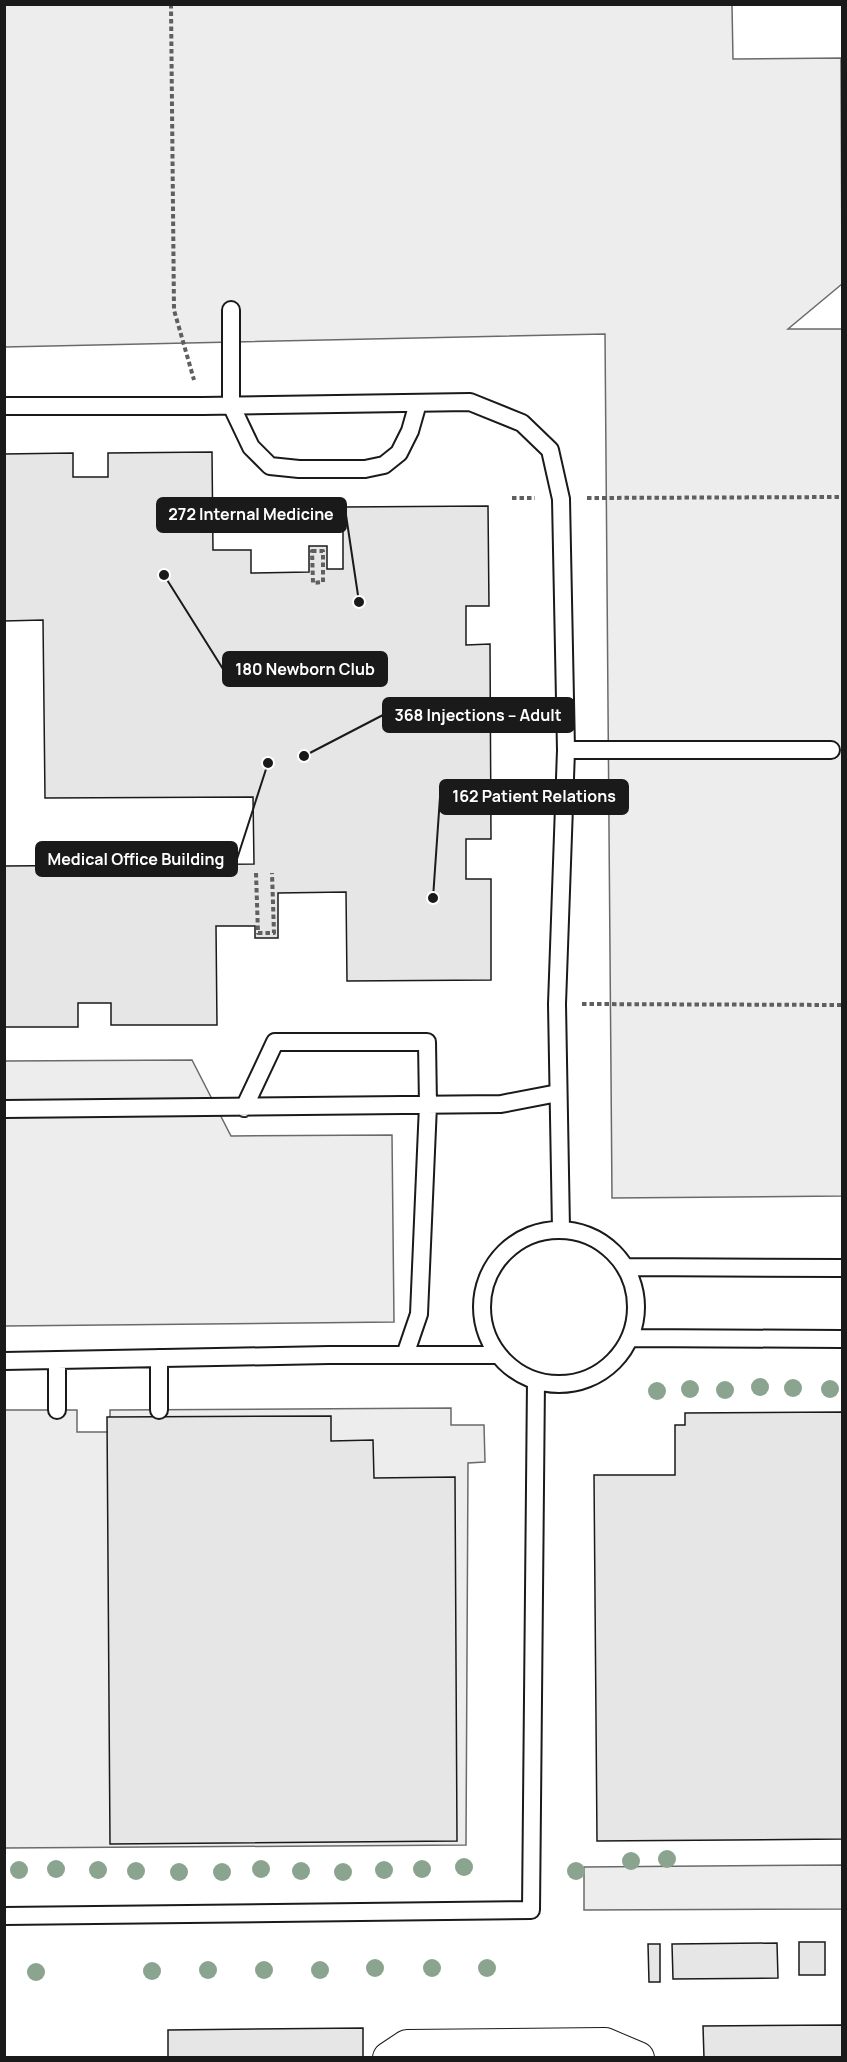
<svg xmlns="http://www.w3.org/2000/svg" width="847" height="2062" font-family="Manrope,sans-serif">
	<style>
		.parking { fill: #ededed; stroke: #6a6a6a; stroke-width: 1.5 }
		.building { fill: #e6e6e6; stroke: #1a1a1a; stroke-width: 1.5 }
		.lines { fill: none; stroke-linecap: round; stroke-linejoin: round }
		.service-casing { stroke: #1a1a1a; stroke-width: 20 }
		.minor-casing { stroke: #1a1a1a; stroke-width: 34 }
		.path { stroke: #5f5f5f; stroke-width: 4; stroke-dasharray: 4.5 3; stroke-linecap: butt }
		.service { stroke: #fff; stroke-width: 16 }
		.minor { stroke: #fff; stroke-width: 32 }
		.tree { fill: #8aa48f }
		.leader { fill: none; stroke: #1a1a1a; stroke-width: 2 }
		.callout-dot { fill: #1a1a1a; stroke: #fff; stroke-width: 2 }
		.callout { fill: #1a1a1a; stroke: #1a1a1a; stroke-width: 2 }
		.callout-label { font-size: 16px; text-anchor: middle; font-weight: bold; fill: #fff }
	</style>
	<rect width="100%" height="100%" fill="#fff"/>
	<path class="parking" d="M4,5H732L733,59L841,58L842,284L788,329H842V1196L612,1198L605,334L5,347Z
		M192,1060L231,1136L392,1135L394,1322L5,1326L4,1061Z
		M451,1408V1425H484L485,1462L468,1463L466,1845L5,1848L4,1410H77V1432H110V1410Z
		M842,1865V1909L584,1910V1867Z"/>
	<path class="building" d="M212,452L213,550H251V573L309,572V546H327V569H343V507L488,506L489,606H466V645L490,644L491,839H466V879H491V980L347,981L346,892L278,893V938H255V926H216L217,1025H111V1003H78V1027H4V866L254,864L253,797L45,798L43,620L4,621V454L73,453V477H108V453Z
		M842,1412V1839L597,1841L594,1475H675V1425H685V1413Z
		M331,1416V1441L373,1440L374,1478L455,1477L457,1841L110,1844L107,1417Z
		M799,1942H825V1975H799Z
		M777,1943L778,1978L673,1979L672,1944Z
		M648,1944H660V1982H649Z
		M842,2025V2057L704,2058L703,2026Z
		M363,2028V2058H168V2030Z"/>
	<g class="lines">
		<g class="service-casing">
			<path id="service" d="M231,310V405L251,447L270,466L299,469H365L384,465L399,453L410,431L418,403
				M4,406H202L470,402L522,423L550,450L561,499L566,750L557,1004L561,1229
				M566,750H831
				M244,1108L275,1042H427L428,1105L419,1314L405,1355
				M4,1109L501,1104L558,1093
				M482 1307a77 77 0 1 1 154 0a77 77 0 1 1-154 0Z
				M627,1267L842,1268
				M631,1338L842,1339
				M159,1358V1410
				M4,1361L329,1355H498
				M57,1361V1410
				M4,1916L531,1910L536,1381"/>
		</g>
		<g class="minor-casing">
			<path id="minor" d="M389,2058L407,2046L605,2044L638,2058"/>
		</g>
		<path class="path" d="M171,4L174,310L194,380
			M512,498H535
			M587,498L842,497
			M312,551H323V582L313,583Z
			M256,873L258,933H274L272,873
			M582,1004L842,1005"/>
		<use href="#service" class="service"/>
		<use href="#minor" class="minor"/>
	</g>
	<g class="tree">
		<circle cx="760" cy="1387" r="9"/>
		<circle cx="793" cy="1388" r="9"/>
		<circle cx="690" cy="1389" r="9"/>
		<circle cx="830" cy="1389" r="9"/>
		<circle cx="725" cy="1390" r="9"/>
		<circle cx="657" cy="1391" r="9"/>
		<circle cx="667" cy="1859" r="9"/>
		<circle cx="631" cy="1861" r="9"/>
		<circle cx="464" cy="1867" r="9"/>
		<circle cx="56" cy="1869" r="9"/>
		<circle cx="261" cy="1869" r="9"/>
		<circle cx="422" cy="1869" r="9"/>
		<circle cx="19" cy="1870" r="9"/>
		<circle cx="98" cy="1870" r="9"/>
		<circle cx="384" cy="1870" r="9"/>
		<circle cx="136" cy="1871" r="9"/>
		<circle cx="301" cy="1871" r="9"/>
		<circle cx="576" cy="1871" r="9"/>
		<circle cx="179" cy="1872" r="9"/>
		<circle cx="222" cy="1872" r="9"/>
		<circle cx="343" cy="1872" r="9"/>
		<circle cx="375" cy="1968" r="9"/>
		<circle cx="432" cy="1968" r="9"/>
		<circle cx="487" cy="1968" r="9"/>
		<circle cx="208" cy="1970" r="9"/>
		<circle cx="264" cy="1970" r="9"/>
		<circle cx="320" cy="1970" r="9"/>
		<circle cx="152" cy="1971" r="9"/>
		<circle cx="36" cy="1972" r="9"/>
	</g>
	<path class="leader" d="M359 602L346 515M164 575L223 669M304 756L383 715M433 898L440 797M268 763L237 859"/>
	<g class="callout-dot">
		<circle cx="359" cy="602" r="6"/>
		<circle cx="164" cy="575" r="6"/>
		<circle cx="304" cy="756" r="6"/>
		<circle cx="433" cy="898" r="6"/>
		<circle cx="268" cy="763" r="6"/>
	</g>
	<g class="callout">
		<rect x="157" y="498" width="189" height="34" rx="6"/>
		<rect x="223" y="652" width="164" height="34" rx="6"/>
		<rect x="383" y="698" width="191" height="34" rx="6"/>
		<rect x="440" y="780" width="188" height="34" rx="6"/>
		<rect x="36" y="842" width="201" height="34" rx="6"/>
	</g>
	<g class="callout-label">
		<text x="251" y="520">272 Internal Medicine</text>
		<text x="305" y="675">180 Newborn Club</text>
		<text x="478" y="721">368 Injections – Adult</text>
		<text x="534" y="802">162 Patient Relations</text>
		<text x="136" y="865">Medical Office Building</text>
	</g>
	<rect width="847" height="2062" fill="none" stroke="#1a1a1a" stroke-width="12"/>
</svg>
